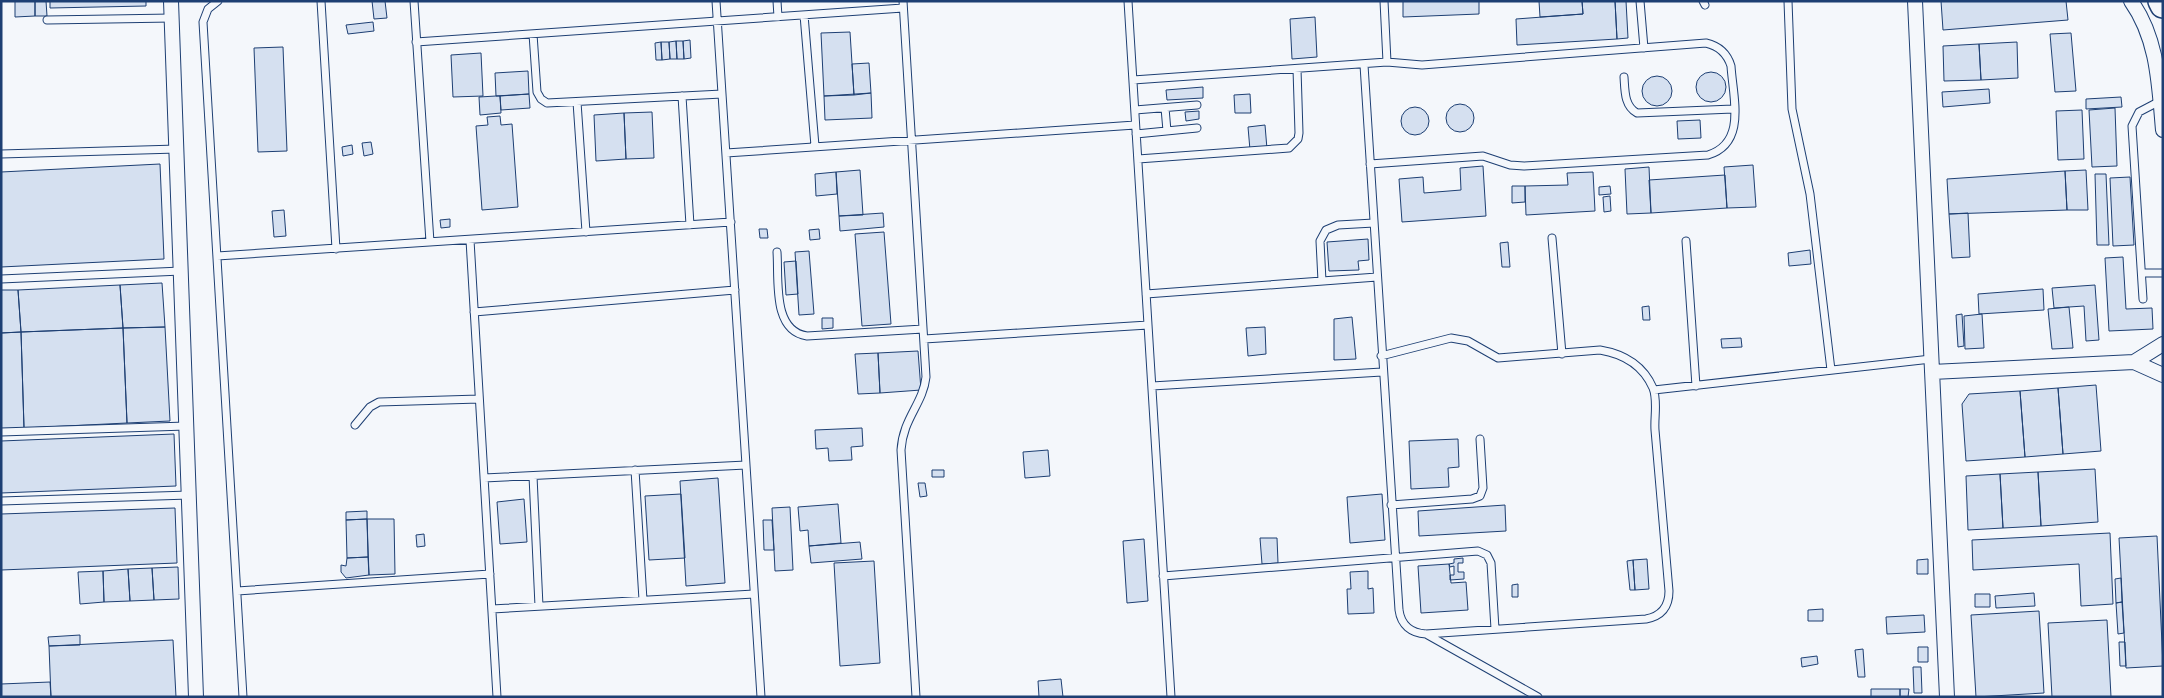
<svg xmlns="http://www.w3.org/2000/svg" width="2164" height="698" font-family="'DM Sans',sans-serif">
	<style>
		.building { fill: #d5e0f0; stroke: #1d3f73 }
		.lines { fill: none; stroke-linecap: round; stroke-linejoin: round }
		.lane-casing { stroke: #1d3f73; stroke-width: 9 }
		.street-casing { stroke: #1d3f73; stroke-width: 16 }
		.highway-casing { stroke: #1d3f73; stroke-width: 28 }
		.lane { stroke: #f4f7fb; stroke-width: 7 }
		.street { stroke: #f4f7fb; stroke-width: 14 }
		.highway { stroke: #f4f7fb; stroke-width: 25 }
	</style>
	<rect width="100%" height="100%" fill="#f4f7fb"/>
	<path class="building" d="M15,1H35V16L15,17Z
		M35,1H46L47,16H35Z
		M50,1H146V6L50,8Z
		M372,1H385L387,18L374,19Z
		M1403,1H1479V14L1403,17Z
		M1539,1H1582L1583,14L1540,17Z
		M1582,1H1615L1617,39L1517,45L1516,19L1583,14Z
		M1615,1H1626L1628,38L1617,39Z
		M1941,1H2066L2068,20L1943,30Z
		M1315,17L1317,57L1292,59L1290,19Z
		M373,22L374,31L348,34L346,25Z
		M850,32L854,95L824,96L821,33Z
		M2071,33L2076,91L2055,92L2050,34Z
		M690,40L691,58L684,59L683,41Z
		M676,41H683L684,59H677Z
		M676,41L677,59H670L669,42Z
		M661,42H669L670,59L662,60Z
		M661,42L662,60H656L655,43Z
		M2017,42L2018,78L1981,80L1979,44Z
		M1979,44L1981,80L1944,81L1943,46Z
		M283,47L287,151L258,152L254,48Z
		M481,53L483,96L453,97L451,55Z
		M869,63L871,93L854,95L852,64Z
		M528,71L529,94L496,96L495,73Z
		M1696 87a15 15 0 1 1 30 0a15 15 0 1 1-30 0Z
		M1642 91a15 15 0 1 1 30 0a15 15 0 1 1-30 0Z
		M1203,87V98L1167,100L1166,90Z
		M1989,89L1990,103L1943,107L1942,92Z
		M871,93L872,118L825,120L824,96Z
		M529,94L530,108L501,110L500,96Z
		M1250,94L1251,113H1235L1234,95Z
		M496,96H500L501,113L480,115L479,97Z
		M2121,97L2122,107L2086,109V99Z
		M1446 118a14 14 0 1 1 28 0a14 14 0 1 1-28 0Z
		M1401 121a14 14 0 1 1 28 0a14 14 0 1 1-28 0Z
		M2115,108L2117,166L2092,167L2089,110Z
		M2082,110L2084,159L2058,160L2056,111Z
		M1199,111V119L1186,121L1185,112Z
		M652,112L654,158L626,159L624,113Z
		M624,113L626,159L596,161L594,115Z
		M500,116L501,125L512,124L518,207L482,210L476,126L488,125L487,117Z
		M1700,120L1701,138L1678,139L1677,121Z
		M1265,125L1267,149L1250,150L1248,127Z
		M371,142L373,154L364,156L362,143Z
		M352,145L353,154L343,156L342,147Z
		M160,164L164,259L1,267V172Z
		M1753,165L1756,207L1727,208L1724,167Z
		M1483,166L1486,216L1402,222L1399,179L1423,177L1424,193L1461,190L1460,168Z
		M1649,167L1651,213L1627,214L1625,169Z
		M860,170L863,215L839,216L836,172Z
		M2086,170L2088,210H2067L2065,171Z
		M2065,171L2067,210L1949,214L1947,179Z
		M836,172L837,194L816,196L815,174Z
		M1593,172L1595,211L1526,215L1525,186L1568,185L1567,173Z
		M2095,174H2106L2109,245H2097Z
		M1725,175L1727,208L1651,213L1649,180Z
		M2130,177L2134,245L2113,246L2110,178Z
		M1512,186H1525V202L1512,203Z
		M1610,186L1611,194L1599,195V187Z
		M1610,196L1611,211L1604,212L1603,197Z
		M284,210L286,236L274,237L272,211Z
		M883,213L884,227L840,231L839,216Z
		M1968,213L1970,257L1952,258L1949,214Z
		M450,219V227L441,228L440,220Z
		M759,229H767L768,238H760Z
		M819,229L820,239L810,240L809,230Z
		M884,232L891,324L862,326L855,234Z
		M1368,239L1369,260L1358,261L1359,270L1329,271L1327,242Z
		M1508,242L1510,267H1502L1500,243Z
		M1810,250L1811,264L1789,266L1788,253Z
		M809,251L814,314L799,315L795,252Z
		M2123,257L2126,309L2152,308L2153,329L2109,331L2105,258Z
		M796,261L798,294L786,295L784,262Z
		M162,283L165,327L123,328L120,285Z
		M120,285L123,328L21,332L18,290Z
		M2095,285L2099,340L2086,341L2084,306L2054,308L2052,288Z
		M2043,289L2044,310L1979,314L1978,294Z
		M1,290H18L21,332L1,333Z
		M1649,306L1650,320H1643L1642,307Z
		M2069,307L2073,348L2052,349L2048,309Z
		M1962,314L1964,346L1958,347L1956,315Z
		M1982,314L1984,348L1965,349L1964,316Z
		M1352,317L1356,359L1334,360V319Z
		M822,318H833V328L822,329Z
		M165,327L170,421L127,423L123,328Z
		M1265,327L1266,354L1248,356L1246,328Z
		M123,328L127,423L24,428L21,332Z
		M21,332L24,428L1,429V333Z
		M1741,338L1742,347L1722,348L1721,339Z
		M918,351L921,390L880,393L878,353Z
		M878,353L880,393L858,394L855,354Z
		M2096,385L2101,451L2063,454L2058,388Z
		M2058,388L2063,454L2025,457L2020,391Z
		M2020,391L2025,457L1966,461L1962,404L1969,394Z
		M862,428L863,446L851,447L852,460L829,461L828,448L816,449L815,430Z
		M174,434L176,486L1,493V441Z
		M1458,439L1459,467L1448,468L1449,487L1411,489L1409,441Z
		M1048,450L1050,476L1025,478L1023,452Z
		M2095,469L2098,522L2041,526L2038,472Z
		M932,470H944V477H932Z
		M2038,472L2041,526L2003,528L2000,474Z
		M2000,474L2003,528L1968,530L1966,476Z
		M718,478L725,583L686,586L680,481Z
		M918,483H925L927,496L920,497Z
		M681,494L685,558L649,560L645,496Z
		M1382,494L1385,540L1350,543L1347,497Z
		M524,499L527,542L500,544L497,502Z
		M838,504L841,543L809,546L808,530L800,531L798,507Z
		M1505,505L1506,531L1419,536L1418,511Z
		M790,507L793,570L775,571L772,508Z
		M175,508L177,563L1,570V514Z
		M367,511V519L346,520V512Z
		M367,519L368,557L347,558L346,520Z
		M367,519H394L395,574L369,575Z
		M763,520H772L774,550H764Z
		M2110,533L2113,604L2081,606L2079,564L1973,570L1972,540Z
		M424,534L425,546L417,547L416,535Z
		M2157,536L2163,666L2126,668L2119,538Z
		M1260,538H1277L1278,563L1262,564Z
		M1144,539L1148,601L1127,603L1123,541Z
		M860,542L862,559L811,563L809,546Z
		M368,557L369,575L346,578L341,572V565L346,566L347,558Z
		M1463,558V563H1458V572H1464V579L1450,580V575H1454V566L1450,567L1449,564L1454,563V559Z
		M1647,559L1649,589L1635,590L1633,560Z
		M1928,559V574H1917V560Z
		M1633,560L1635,590H1630L1627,561Z
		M874,561L880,663L840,666L834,563Z
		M1449,564L1451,583L1466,582L1468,610L1421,613L1418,566Z
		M178,567L179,599L154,600L152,568Z
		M152,568L154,600L130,601L128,569Z
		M128,569L130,601L104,602L103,571Z
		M103,571L104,602L80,604L78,572Z
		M1368,571V589L1373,588L1374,613L1348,614L1347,589H1351L1350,572Z
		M2121,578L2122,602L2116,603L2115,579Z
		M1518,584V597H1512V585Z
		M2034,593L2035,606L1996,608L1995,596Z
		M1975,594H1990V607H1975Z
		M2122,602L2124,633L2118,634L2116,603Z
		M1823,609V621H1808V610Z
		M2039,611L2044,693L1976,697L1971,615Z
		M1924,615L1925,632L1887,634L1886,617Z
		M2107,620L2111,697H2052L2048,623Z
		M80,635V645L49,646L48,637Z
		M173,640L176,697H51L49,646Z
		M2119,642H2125L2126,666H2120Z
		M1918,647H1928V662H1918Z
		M1863,649L1865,677H1858L1855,650Z
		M1817,656L1818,664L1802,667L1801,658Z
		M1913,667H1921L1922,693H1914Z
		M1061,679L1063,697H1039L1038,681Z
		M50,682L51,697H1V684Z
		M1871,689H1900V697H1871Z
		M1900,689H1909L1908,697H1900Z"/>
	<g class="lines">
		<g class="lane-casing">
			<path id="lane" d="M218,1L208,9L203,22L243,697
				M321,1L336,249
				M414,1L430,242
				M716,1L761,697
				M777,1L778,17
				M903,1L926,377C923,404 903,418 901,450L916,697
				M1128,1L1171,697
				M1384,1L1387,62
				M1640,1L1644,48
				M1703,1L1705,5
				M1788,1L1792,109L1810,194L1831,370
				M804,15L815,146
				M47,20L172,18
				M533,34L537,92L541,99L547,103L722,94
				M416,42L903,8
				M1364,65L1399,610C1401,625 1411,633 1426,634L1646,619C1662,616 1669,606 1669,591C1664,538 1660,484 1655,430C1654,417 1658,401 1653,388C1643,365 1624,354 1600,350L1498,358L1468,341L1451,338L1381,356
				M1624,77C1625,90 1624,106 1637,113L1733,109
				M1133,80L1387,62L1422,65L1706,43C1719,46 1727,53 1731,66C1733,98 1747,143 1708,155L1524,166L1510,165L1483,156L1370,164
				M682,96L690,225
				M577,102L586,232
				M1165,108L1167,131
				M1135,110L1197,105
				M1136,134L1197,128
				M726,153L1135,125
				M1,154L177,149
				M1138,159L1289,148L1298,139L1299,133L1297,69
				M1552,238L1562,354
				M470,240L497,697
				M1686,241L1696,386
				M777,252C779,280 772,331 807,336L923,329
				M217,256L731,222
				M2142,273H2163
				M1,279L181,271
				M1322,281L1320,241L1326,230L1338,225L1374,223
				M1146,294L1377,277
				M2143,299L2132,126L2139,112L2160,101
				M474,312L735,290
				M924,339L1148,325
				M1152,386L1382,372
				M1654,390L1931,359
				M355,425L370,407L379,402L479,399
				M1,432L186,426
				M635,470L643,600
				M533,476L539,606
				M484,478L746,465
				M1,501L189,495
				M1391,505L1472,499L1480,496L1483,488L1480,439
				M1163,576L1478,551L1487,555L1491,563L1495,629
				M237,591L490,574
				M492,609L754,594
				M1426,634L1538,697"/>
		</g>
		<g class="street-casing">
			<path id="street" d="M171,1L196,697
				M1915,1L1947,697
				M2131,1C2158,39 2159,85 2163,130
				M2134,362L2163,344
				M1932,372L2134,362L2163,375"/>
		</g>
		<g class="highway-casing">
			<path id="highway" d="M2161,1L2163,5"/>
		</g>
		<use href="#lane" class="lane"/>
		<use href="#street" class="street"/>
		<use href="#highway" class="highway"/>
	</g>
	<rect width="2164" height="698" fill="none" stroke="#1d3f73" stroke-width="5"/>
</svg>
